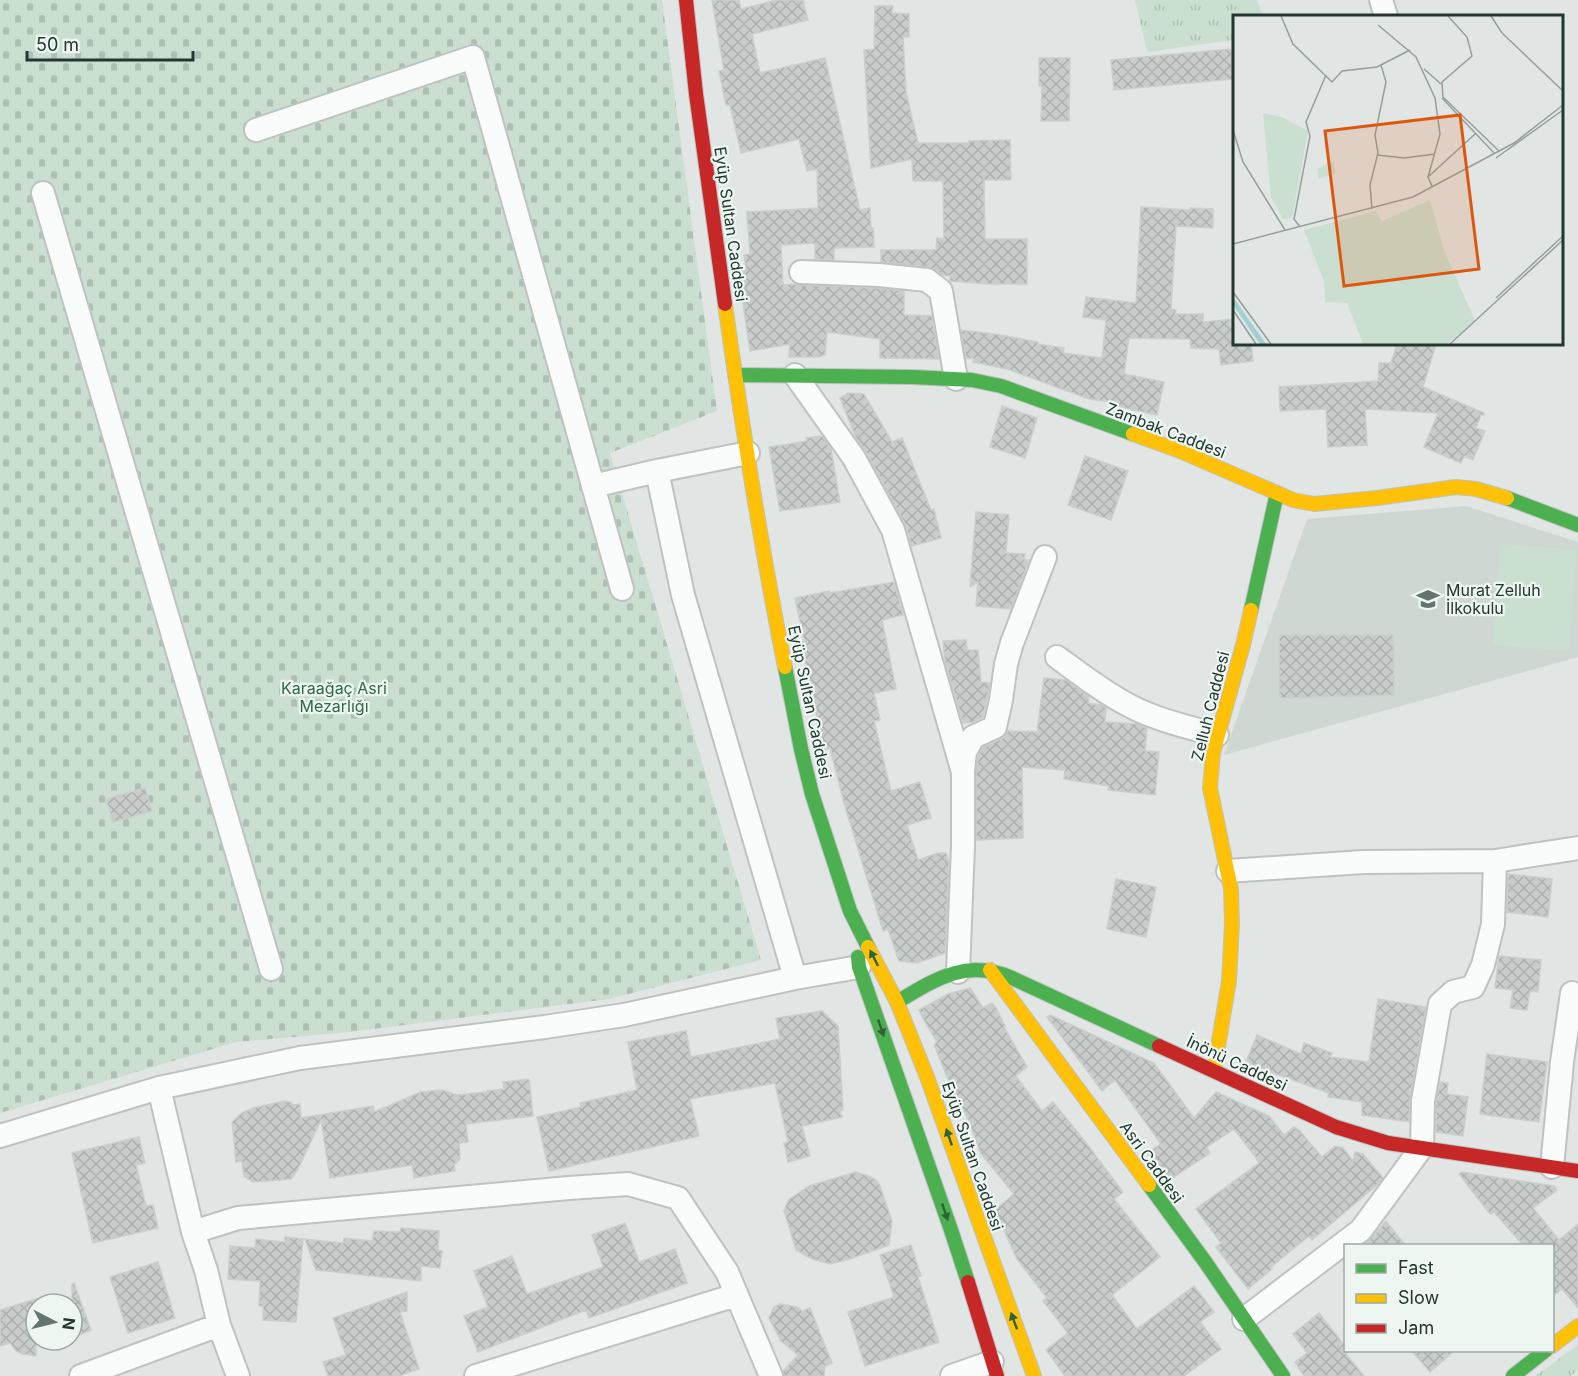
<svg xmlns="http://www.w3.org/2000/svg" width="1578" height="1376" font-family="Inter,sans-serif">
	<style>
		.built { fill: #cfd7d3 }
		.grass { fill: url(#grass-tufts) }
		.cemetery { fill: url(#cemetery-stones) }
		.garden { fill: #cadfd0 }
		.building { fill: url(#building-cross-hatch); stroke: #cacfcd; stroke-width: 1.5 }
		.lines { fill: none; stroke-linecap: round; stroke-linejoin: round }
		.street-casing { stroke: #bec3c1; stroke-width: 26 }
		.fast-casing { stroke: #bdc3c1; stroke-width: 16 }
		.slow-casing { stroke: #bdc3c1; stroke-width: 16 }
		.jam-casing { stroke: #bdc3c1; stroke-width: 16 }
		.street { stroke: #fafbfb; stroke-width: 22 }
		.fast { stroke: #4caf50; stroke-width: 14 }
		.slow { stroke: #ffc107; stroke-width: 14 }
		.jam { stroke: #c62828; stroke-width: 14 }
		.oneway { fill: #30613b }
		.labels { text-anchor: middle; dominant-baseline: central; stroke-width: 4.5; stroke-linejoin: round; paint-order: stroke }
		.street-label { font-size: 16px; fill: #213730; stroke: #eef6f2 }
		.poi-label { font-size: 16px; fill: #213730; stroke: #eef6f2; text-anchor: start }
		.park-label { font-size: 16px; fill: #2e6a43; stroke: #eef6f2 }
		.inset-road { fill: none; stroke: #94a09c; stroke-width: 1.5 }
		.view { fill: #de570e; fill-opacity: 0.15; stroke: #de570e; stroke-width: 3 }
		.inset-edge { fill: none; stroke: #213730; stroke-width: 3 }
	</style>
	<defs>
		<pattern id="grass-tufts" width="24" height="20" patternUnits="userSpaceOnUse" patternTransform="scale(1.5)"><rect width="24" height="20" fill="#cadfd0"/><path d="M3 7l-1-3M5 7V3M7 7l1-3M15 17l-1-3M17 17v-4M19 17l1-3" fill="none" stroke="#adc0b3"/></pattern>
		<pattern id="cemetery-stones" width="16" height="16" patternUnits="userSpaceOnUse" patternTransform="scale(1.5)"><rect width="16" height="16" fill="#cadfd0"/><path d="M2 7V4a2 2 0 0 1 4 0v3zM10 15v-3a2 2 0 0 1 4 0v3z" fill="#adc0b3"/></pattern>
		<pattern id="building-cross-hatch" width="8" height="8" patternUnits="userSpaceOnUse" patternTransform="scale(1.5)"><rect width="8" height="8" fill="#c8cdcb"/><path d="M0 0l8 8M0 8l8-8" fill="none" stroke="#acb1af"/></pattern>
	</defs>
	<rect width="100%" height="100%" fill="#e1e6e4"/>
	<path class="built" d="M1466,506L1578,542V657L1224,755L1307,519Z"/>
	<path class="grass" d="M1135,0H1257L1263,16H1234V40L1147,52Z
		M1578,1345V1370L1571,1376H1535Z"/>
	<path class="cemetery" d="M0,0H662L717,411L610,453L761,960L609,999L350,1032L236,1042L0,1113Z"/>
	<path class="garden" d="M1500,544L1577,550L1569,651L1493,645Z"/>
	<path class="building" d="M712,0H739L741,9L777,0H803L808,20L752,34L760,73L825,58L860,210L870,208L871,228H873L874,247L834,248V260L815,259V243L781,245L783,285L795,284L800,285L878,288L904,291V315L932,316L939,359L880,358V339L827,332L825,355L819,357H789L790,344L750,351L741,290H744L742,268H746L744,255L750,254L747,212L818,208L817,169L807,171L799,139L741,153L730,105H726L719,71L724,70Z
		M875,6H893L892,13L909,14V37H903L906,92L918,143H969V141L1010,140L1011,180H984L985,239H1027V284H989L950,281V276L943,275L929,267L881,262V250H936L937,238L944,239L943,181H913L912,159L871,168L864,50L874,49Z
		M1231,49L1233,79L1114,90L1111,60Z
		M1039,58H1070L1069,121H1041L1042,86H1039Z
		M1141,207L1190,210V208L1213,209V228L1176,226L1171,309L1176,310L1175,314H1203V322L1234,319V344H1251L1253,361L1221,365L1219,349L1191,348L1190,339L1129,338L1124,374L1164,382L1157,415L1111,405L1112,402L1089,399L1007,369L973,362L974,359L966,358L961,330L995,334L1038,342V344L1064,348L1063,353L1102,358L1106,320L1083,317L1086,297L1136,303Z
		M1397,344H1436L1423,387L1484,413V415H1481L1476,428L1485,431L1473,460L1464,456L1461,463L1424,447L1438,413L1365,409L1367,445L1328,447L1326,409L1280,411L1279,387L1378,381L1379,363H1391Z
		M848,393L864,394L892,442L902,438L931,510L934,509L941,538L912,546L905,524L866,452L856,438L840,398Z
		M1002,406L1037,418L1025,458L990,447Z
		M822,436L831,449L840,502L780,511L769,447L807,441L806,438Z
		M1085,456L1128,471L1111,520L1068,505Z
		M976,512L1009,515L1006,553L1025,554L1024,560H1029L1011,609L976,606L978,582L970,587Z
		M894,582L903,615L882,620L896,689L874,693L880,720L874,721L891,791L920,782L931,818L907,825L918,860L938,853H946L949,862L945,953L917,963L899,961L888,929L883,931L844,803L830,748L824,750L801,642L804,641L795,598L829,591L830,593Z
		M1279,635H1393L1394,695L1280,698Z
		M966,640L967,650H978L981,682L990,683V684L983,717L973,722L963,723L945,661L943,641Z
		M1044,678L1066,680L1089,697L1088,703L1101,705L1106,708L1105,722L1137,724L1147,728L1145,751L1159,752L1155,795L1108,790L1109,786L1064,779L1065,770L1022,767L1023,838L976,840V772L978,756L983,747L1001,739L1005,736L1008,731L1037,732Z
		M145,788L152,811L113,822L106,799Z
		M1508,874L1552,879L1548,917L1507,912Z
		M1116,879L1156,887L1146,937L1107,929Z
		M1499,956L1541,960L1538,992L1530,991L1527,1010L1510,1008L1513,990L1495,988Z
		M970,988L983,1008L992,1003L996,1008L1005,1026L1004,1027L1027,1067L1016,1076L1042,1111L1053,1102L1084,1140L1123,1192L1114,1199L1160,1257L1112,1295L1137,1329L1194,1286L1214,1312L1200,1322L1221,1349L1184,1376H1065L1046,1350L1068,1333L1043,1301L1047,1298L1017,1259L995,1210L1014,1194L981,1154L967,1117L947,1077L934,1045L937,1042L925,1022L919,1010L948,994Z
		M1378,999L1426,1007L1410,1099L1409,1122L1362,1115V1102L1328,1097L1329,1093L1276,1074L1246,1062L1257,1035L1301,1054L1304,1043L1332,1053L1330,1057L1369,1062Z
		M822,1011L838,1026L843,1110L840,1111L842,1117L802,1126L810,1156L788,1162L784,1143L788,1142L775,1083L690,1099L699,1136L549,1171L537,1117L581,1107L580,1103L637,1090L628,1042L686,1031L691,1057L780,1039L776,1018Z
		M1050,1015L1154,1063L1194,1118L1216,1092L1269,1116L1284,1135L1294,1127L1299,1130L1322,1157L1335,1146L1343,1148L1353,1161L1355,1152L1363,1154L1383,1178L1378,1184L1312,1240L1309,1236L1271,1267L1272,1269L1248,1289L1216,1247L1221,1243L1196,1209L1259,1163L1256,1158L1234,1129L1207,1147L1210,1153L1168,1181L1147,1153L1161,1144L1115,1080L1102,1091L1047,1017Z
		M1487,1054L1547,1062L1539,1122L1480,1114Z
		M529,1079L533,1116L466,1124L468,1142L459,1143L460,1159L454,1165L455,1171L414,1178L412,1165L330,1178L321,1120L298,1169L291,1179L253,1182L244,1176L242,1161L236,1162L232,1122L242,1113L253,1108L284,1101L290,1102L293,1105L300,1104L301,1118L373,1106L374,1112L421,1092L442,1090L457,1095L487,1092V1091L504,1089L503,1082Z
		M1440,1082L1448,1083L1447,1094L1468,1097L1463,1136L1436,1132V1102Z
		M139,1137L145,1163L136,1165L146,1206L153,1205L158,1228L93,1243L72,1153Z
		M856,1172L871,1177L877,1181L880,1186L892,1221L889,1245L850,1259L830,1264L812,1259L796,1250L784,1211L788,1200L809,1186Z
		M1462,1172L1554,1186L1557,1190L1533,1208L1559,1240L1578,1224V1308L1562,1289L1552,1297V1245H1523L1494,1212L1490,1214L1459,1174Z
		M1386,1221L1405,1245H1363L1372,1238Z
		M625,1223L639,1262L675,1249L687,1283L589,1318L586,1310L478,1352L464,1316L488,1307L474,1271L512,1256L527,1294L603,1267L592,1235Z
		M401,1228L439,1231L438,1250L442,1251L440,1268L421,1266V1281L316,1270L305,1239L343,1243L344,1238L372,1241L374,1231L400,1232Z
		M285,1237L303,1239L296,1322L263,1320V1306H259L260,1281L228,1279L230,1246L255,1248L256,1239L284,1242Z
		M911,1245L921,1276L918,1277L939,1342L865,1366L848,1312L894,1297L880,1255Z
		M158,1262L175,1318L128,1333L110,1277Z
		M74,1283L91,1330L72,1338V1284Z
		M407,1292V1311L400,1312L419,1369L399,1376H328L323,1362L346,1355L333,1318Z
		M36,1299V1356L23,1354L16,1351L10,1343L0,1346V1310Z
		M780,1304L797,1307L802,1311L810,1308L832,1363L825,1366L824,1376H784L783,1371L798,1355L781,1341L769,1318L774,1307Z
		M1319,1313L1346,1347V1350L1349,1351L1346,1354L1364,1376H1304L1300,1370L1295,1362L1307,1353L1293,1334Z
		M1411,1350H1455L1430,1372Z"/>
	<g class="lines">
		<g class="street-casing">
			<path id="street" d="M1381,0L1386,16
				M256,130L473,57L622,589
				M43,193L271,969
				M801,272L879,275L927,280L941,291L956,379
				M795,375L854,458L893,530L963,772V846L958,972
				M657,471L683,595L795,978
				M593,486L657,471L748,453
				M1057,657C1080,674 1103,692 1130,706C1157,720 1188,727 1217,735
				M963,771L965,752L973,737L995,727L1001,700L1006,664L1012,643L1045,557
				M1228,871L1363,862L1495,861L1578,848
				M159,1088L193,1232
				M0,1136L159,1088L300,1058L545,1027L624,1015L795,978L859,967
				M1552,1167L1562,1062L1572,993
				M1244,1319L1361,1230L1422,1147L1423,1101L1440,1004L1453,992L1473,987L1483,965L1493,924L1495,861
				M81,1376L219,1325
				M238,1376L219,1325L206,1270L193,1232L238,1218L569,1188L628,1184L678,1198L727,1272L771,1376
				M476,1376L736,1295
				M952,1376L992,1362"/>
		</g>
		<g class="fast-casing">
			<path id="fast" d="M735,375L912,377L972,380L1001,386L1133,434
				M1507,498L1578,525
				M1251,610L1277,493
				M785,667L801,749L812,794L850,911L868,947
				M858,957L859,967L951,1230L968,1282
				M897,1002C936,979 966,958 1012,978L1159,1046
				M1149,1185L1206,1263L1283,1376
				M1513,1376L1546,1350"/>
		</g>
		<g class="slow-casing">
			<path id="slow" d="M725,304C742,426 761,547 785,667
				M1133,434L1180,451L1293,500L1314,504L1377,498L1456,487L1476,489L1507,498
				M868,947L897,1002L927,1077L1034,1376
				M990,970L1149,1185
				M1214,1071L1229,981L1232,924L1231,889L1210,788L1213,753L1243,645L1251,610
				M1552,1346L1578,1326"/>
		</g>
		<g class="jam-casing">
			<path id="jam" d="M686,0L696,94L725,304
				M1159,1046L1336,1127L1388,1143L1578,1171
				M968,1282L997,1376"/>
		</g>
		<use href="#street" class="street"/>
		<use href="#fast" class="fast"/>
		<use href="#slow" class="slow"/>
		<use href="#jam" class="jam"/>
	</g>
	<defs><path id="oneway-solid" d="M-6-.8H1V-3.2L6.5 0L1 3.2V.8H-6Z" transform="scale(1.5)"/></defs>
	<g class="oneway">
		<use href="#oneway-solid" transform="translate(874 958) rotate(-117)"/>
		<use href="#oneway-solid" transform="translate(881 1028) rotate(71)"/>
		<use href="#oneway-solid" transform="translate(949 1137) rotate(-109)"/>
		<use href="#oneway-solid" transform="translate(945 1212) rotate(71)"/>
		<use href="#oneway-solid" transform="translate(1014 1321) rotate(-110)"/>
	</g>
	<defs>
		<g id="school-bare" transform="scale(1.8)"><path d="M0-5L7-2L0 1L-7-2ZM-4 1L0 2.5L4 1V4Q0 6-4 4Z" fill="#64746f" stroke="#eef6f2" stroke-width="2.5" paint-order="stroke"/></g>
	</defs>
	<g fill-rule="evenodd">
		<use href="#school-bare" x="1428" y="599"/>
	</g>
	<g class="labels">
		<g class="street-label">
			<text transform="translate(731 224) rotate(82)">Eyüp Sultan Caddesi</text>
			<text transform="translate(1166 430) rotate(21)">Zambak Caddesi</text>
			<text transform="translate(810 702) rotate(78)">Eyüp Sultan Caddesi</text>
			<text transform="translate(1210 706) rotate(-76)">Zelluh Caddesi</text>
			<text transform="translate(1237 1063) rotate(25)">İnönü Caddesi</text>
			<text transform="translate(973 1156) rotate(71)">Eyüp Sultan Caddesi</text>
			<text transform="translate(1152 1162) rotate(54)">Asri Caddesi</text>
		</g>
		<g class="poi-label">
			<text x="1446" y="590">Murat Zelluh<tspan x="1446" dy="18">İlkokulu</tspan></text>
		</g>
		<g class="park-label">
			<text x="334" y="688">Karaağaç Asri<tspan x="334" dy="18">Mezarlığı</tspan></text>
		</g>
	</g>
	<g transform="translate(1233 15)">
		<rect width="330" height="330" fill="#e1e6e4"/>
		<path d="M30,98L49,102L75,116L59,203L50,204L38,182ZM100,146L103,158L86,164L84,154Z" fill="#cadfd0"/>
		<path d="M197,185L211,235L242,306L214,329H130L114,288L92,287L91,266L71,215L143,196L149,206Z" fill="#cadfd0"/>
		<path d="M0,283L3,286L33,329H27L0,290Z" fill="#a3ced2"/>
		<path class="inset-road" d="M48,1L60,29L99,67L109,56L144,52L177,35M258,1L269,18L330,76M145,10L183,42L202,83L207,119L195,162L199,171M191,54L208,69M210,82L209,67L239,41L234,22L215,1M210,82L266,136M209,83L261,138M0,115L10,147L52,215M144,140L171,143L202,139M263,143L330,95M195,162L242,119M139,194L137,170L145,138L142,120L153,67L148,50M67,212L61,204L77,121L73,107L93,60M0,229L180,182L281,128L330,90M0,277L38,329M263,283L330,221M0,295L23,329M217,329L330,225"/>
		<path class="view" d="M227,100L246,254L111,271L92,116Z"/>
		<rect width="330" height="330" class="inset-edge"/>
	</g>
	<rect x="1344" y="1244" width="210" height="108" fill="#eef6f2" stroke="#9caaa4" stroke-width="1.5"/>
	<rect x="1356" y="1264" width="30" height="9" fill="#4caf50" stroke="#9caaa4" stroke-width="1.5"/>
	<text x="1398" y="1274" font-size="18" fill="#213730">Fast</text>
	<rect x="1356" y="1294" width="30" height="9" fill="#ffc107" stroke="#9caaa4" stroke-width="1.5"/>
	<text x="1398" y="1304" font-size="18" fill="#213730">Slow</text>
	<rect x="1356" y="1324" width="30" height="9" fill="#c62828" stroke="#9caaa4" stroke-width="1.5"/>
	<text x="1398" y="1334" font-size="18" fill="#213730">Jam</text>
	<g transform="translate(54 1322) rotate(97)"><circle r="28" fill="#eef6f2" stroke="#9caaa4" stroke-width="1.5"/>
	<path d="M0-4.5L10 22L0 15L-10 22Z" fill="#64746f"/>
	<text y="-9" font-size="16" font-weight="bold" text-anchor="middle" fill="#213730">N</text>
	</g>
	<path d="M27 51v9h166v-9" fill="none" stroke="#213730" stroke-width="3"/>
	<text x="36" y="51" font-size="18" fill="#213730" stroke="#eef6f2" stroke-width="4.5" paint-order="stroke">50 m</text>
</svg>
